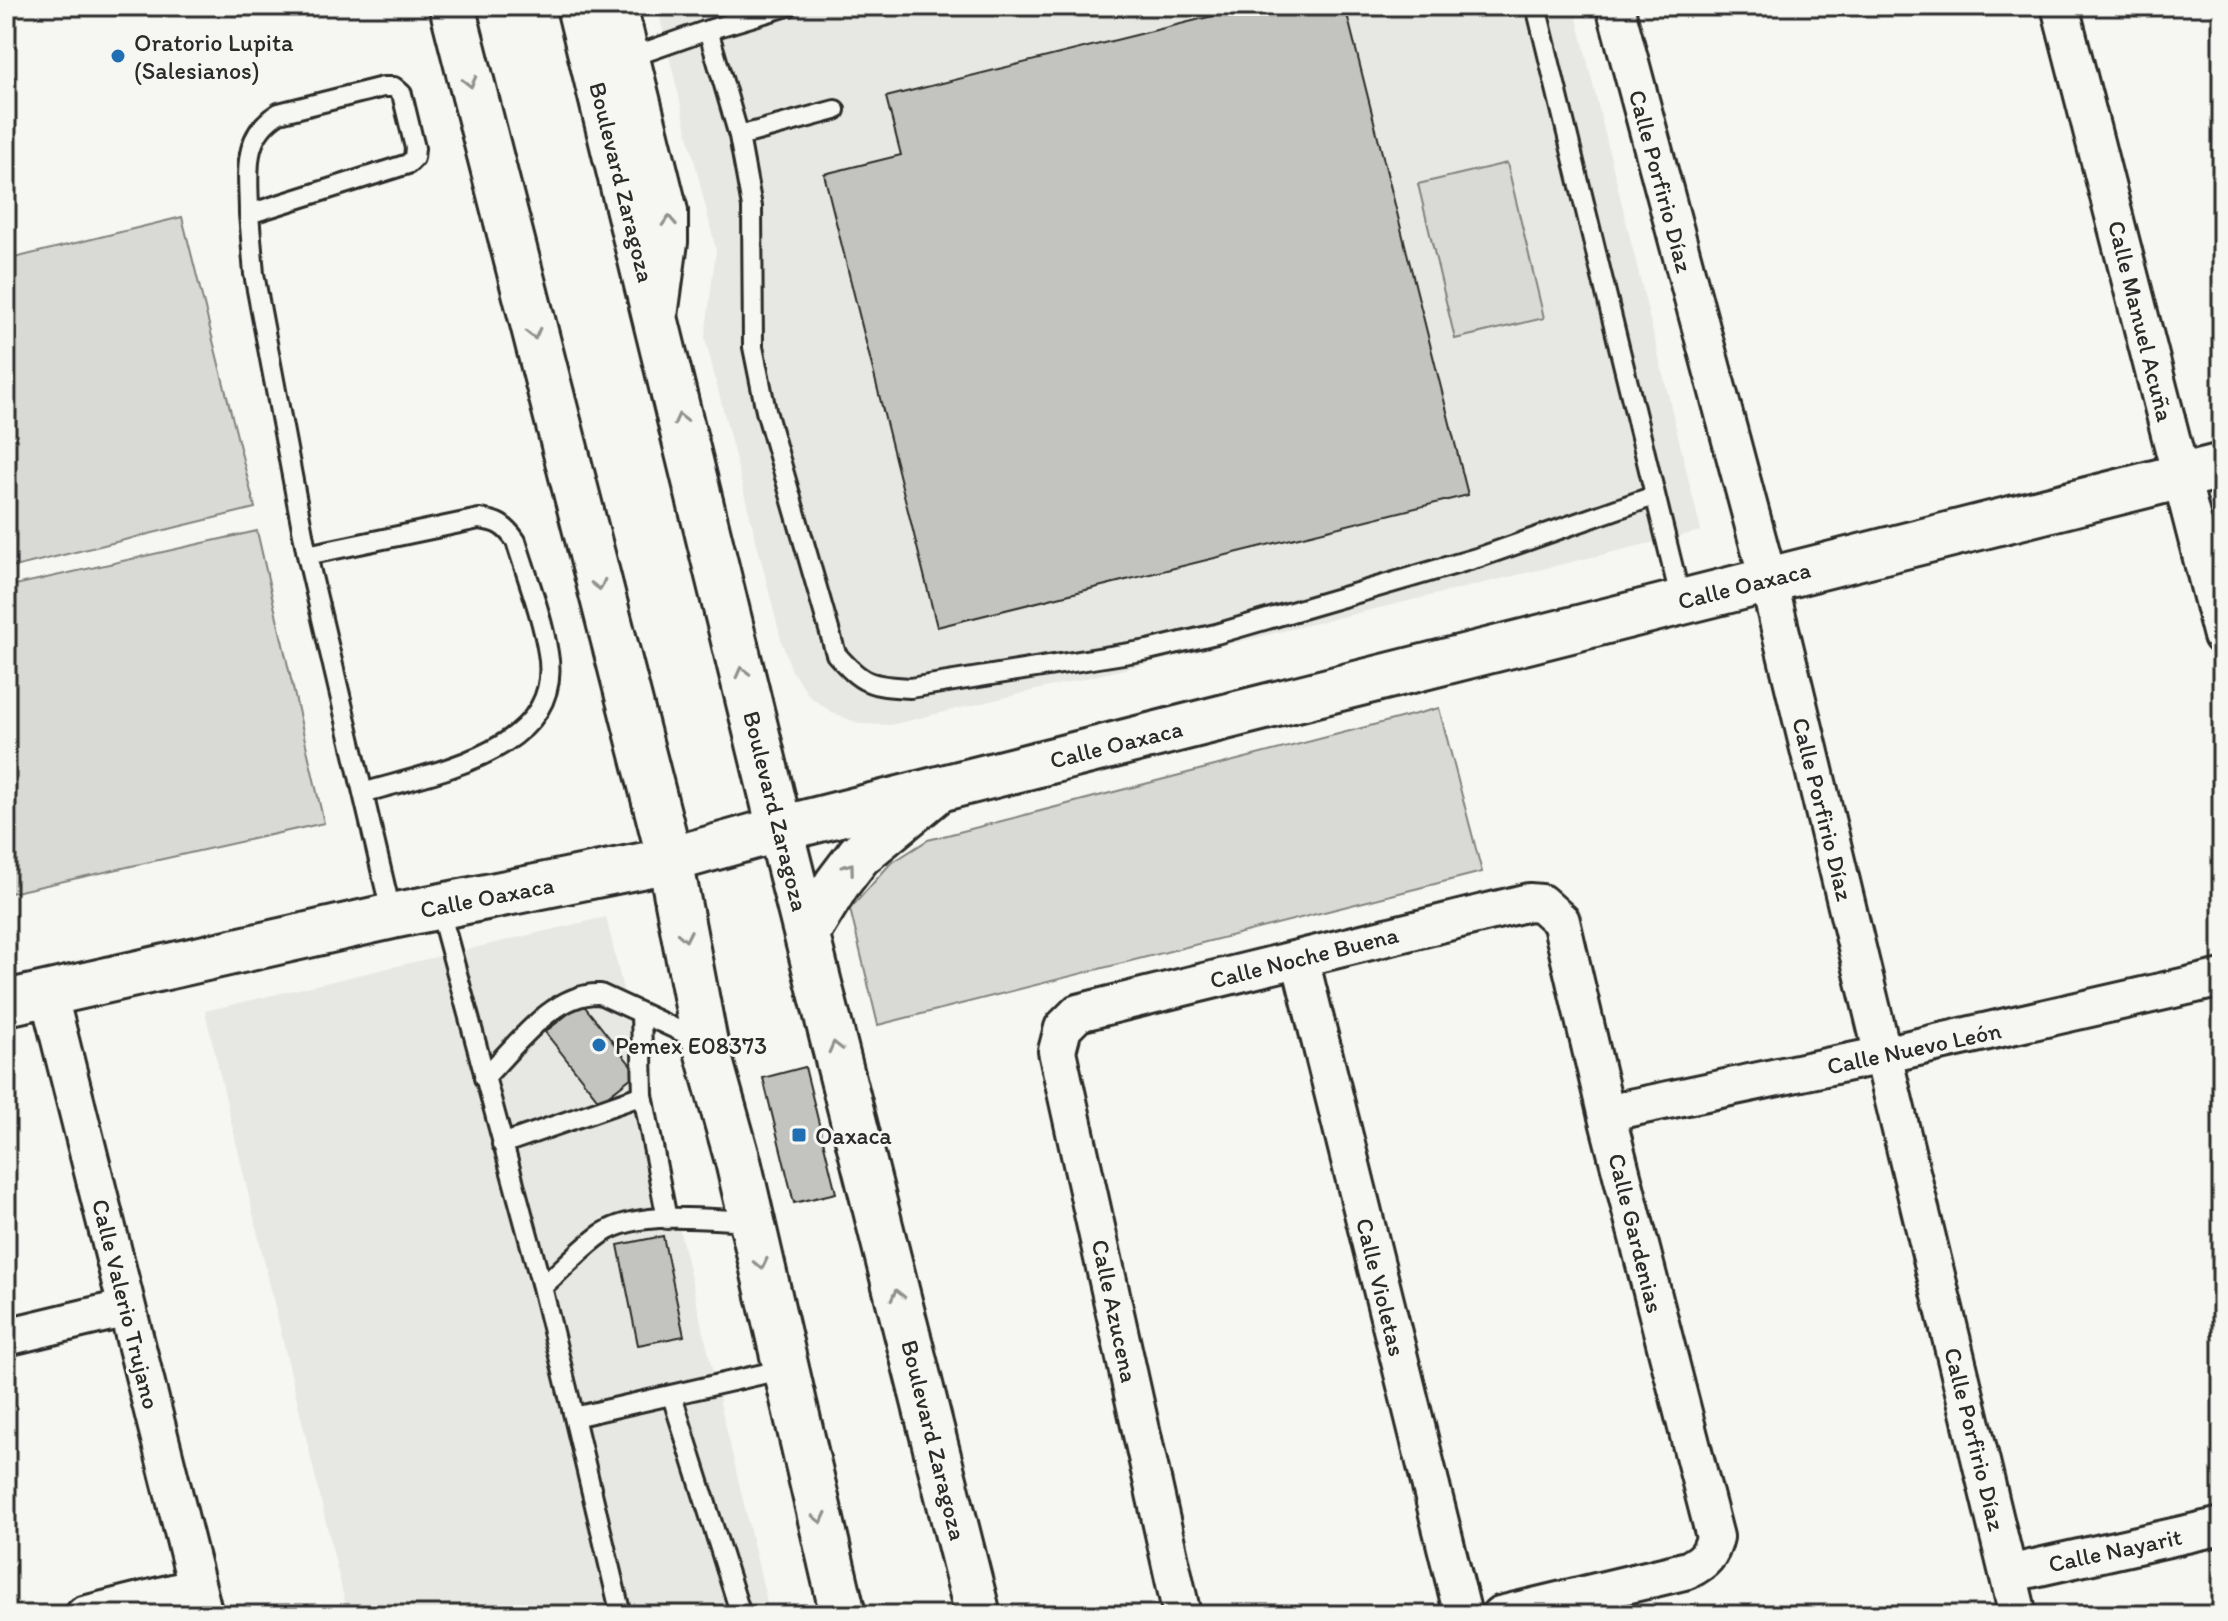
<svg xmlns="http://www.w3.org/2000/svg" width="2228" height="1621" font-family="Itim,sans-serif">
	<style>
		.built { fill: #e7e7e3 }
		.green { fill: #d9d9d5; stroke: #828280; stroke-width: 2 }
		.building { fill: #c3c3c0; stroke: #2b2b2b; stroke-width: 2 }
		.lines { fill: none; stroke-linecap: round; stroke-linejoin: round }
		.service-casing { stroke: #2b2b2b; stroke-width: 24 }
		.minor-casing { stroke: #2b2b2b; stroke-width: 42 }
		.tertiary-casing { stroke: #2b2b2b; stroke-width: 50 }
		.primary-casing { stroke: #2b2b2b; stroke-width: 50 }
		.service { stroke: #f6f6f2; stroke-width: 18 }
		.minor { stroke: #f6f6f2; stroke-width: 36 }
		.tertiary { stroke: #f6f6f2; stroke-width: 44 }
		.primary { stroke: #f6f6f2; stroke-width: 44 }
		.oneway { stroke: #90908e }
		.poi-dot { fill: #1f6fb2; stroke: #f6f6f2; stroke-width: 3 }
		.labels { text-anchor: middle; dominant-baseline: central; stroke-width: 6; stroke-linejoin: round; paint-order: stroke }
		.poi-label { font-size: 24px; fill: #2b2b2b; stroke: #f6f6f2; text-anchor: start }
		.street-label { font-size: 24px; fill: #2b2b2b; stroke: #f6f6f2 }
	</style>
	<rect width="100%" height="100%" fill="#f6f6f2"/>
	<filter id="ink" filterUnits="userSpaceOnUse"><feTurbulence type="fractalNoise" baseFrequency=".0125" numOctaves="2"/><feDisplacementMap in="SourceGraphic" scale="16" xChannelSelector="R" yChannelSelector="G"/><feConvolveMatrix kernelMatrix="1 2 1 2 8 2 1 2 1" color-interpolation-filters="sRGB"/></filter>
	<g filter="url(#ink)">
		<path class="built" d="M657,6H1574L1701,531L890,725L860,724L833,713L809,696L792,671L782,643L705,338L716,250Z
			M606,917L770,1615H348L205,1011Z"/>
		<path class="green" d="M1507,163L1544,318L1455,339L1418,184Z
			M182,217L255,508L6,569V260Z
			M257,531L324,823L6,894V587Z
			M1439,708L1482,872L878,1025L850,909L890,864L928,840Z"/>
		<path class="building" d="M1253,6H1345L1468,495L937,627L824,174L901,155L886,97Z
			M582,1003L637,1073L600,1102L545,1032Z
			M805,1067L836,1193L794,1203L763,1078Z
			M663,1236L684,1336L638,1345L618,1245Z"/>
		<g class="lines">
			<g class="service-casing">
				<path id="service" d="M1536,6L1681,601
					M708,30L739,136L752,207L753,347L766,411L836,654C862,684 870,686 910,688L1148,650L1216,634L1480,557L1654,496
					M628,58L708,30L788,6
					M739,136L835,110
					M249,214C249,174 240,137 279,113L383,87H394L402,94L415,148L414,158L408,164L249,214L254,274L307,555
					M363,793L307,555L479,519C497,521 505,525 516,541C527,577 542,615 548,653C565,752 432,772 363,793L392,916
					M439,907L542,1287L574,1417L785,1369
					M484,1078C515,1047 553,992 600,994L702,1041
					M643,1095L667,1219
					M502,1144L643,1095L641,1013
					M542,1287C562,1270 581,1248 603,1233C640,1209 709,1220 752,1221
					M672,1396L741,1615
					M574,1417L621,1615"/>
			</g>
			<g class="minor-casing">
				<path id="minor" d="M618,6L669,211V242L659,316
					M1615,6L1768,579L2018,1615
					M2060,6L2222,636
					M1300,959L1463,1615
					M48,992L204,1615
					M1606,1113L1883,1055L2222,978
					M6,1337L127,1308
					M2008,1574L2222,1526
					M84,1615L197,1587
					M1182,1615L1057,1051L1063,1028L1078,1013L1529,902L1541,903L1561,921L1606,1113L1715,1537C1711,1555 1704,1562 1688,1570L1500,1615"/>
			</g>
			<g class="tertiary-casing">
				<path id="tertiary" d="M6,1003L392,916L670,860L780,829L2222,466"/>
			</g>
			<g class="primary-casing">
				<path id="primary" d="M452,6L670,860L705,1043L738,1161L843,1615
					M579,6L780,829L978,1615
					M807,933L837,884L859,855L938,790"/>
			</g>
			<use href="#service" class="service"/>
			<use href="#minor" class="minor"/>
			<use href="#tertiary" class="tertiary"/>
			<use href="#primary" class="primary"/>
		</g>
		<defs><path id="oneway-chevron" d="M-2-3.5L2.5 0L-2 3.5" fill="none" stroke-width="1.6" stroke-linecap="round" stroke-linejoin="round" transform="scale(2)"/></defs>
		<g class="oneway">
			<use href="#oneway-chevron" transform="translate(470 82) rotate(76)"/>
			<use href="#oneway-chevron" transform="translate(669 221) rotate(-93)"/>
			<use href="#oneway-chevron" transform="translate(534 334) rotate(76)"/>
			<use href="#oneway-chevron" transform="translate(680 419) rotate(-104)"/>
			<use href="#oneway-chevron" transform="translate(599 585) rotate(76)"/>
			<use href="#oneway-chevron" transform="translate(742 672) rotate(-104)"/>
			<use href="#oneway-chevron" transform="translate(849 868) rotate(-53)"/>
			<use href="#oneway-chevron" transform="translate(685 936) rotate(79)"/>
			<use href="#oneway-chevron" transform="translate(835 1047) rotate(-104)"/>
			<use href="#oneway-chevron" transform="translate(761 1264) rotate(77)"/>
			<use href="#oneway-chevron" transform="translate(897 1295) rotate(-104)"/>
			<use href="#oneway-chevron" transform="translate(820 1518) rotate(77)"/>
		</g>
	</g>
	<g class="poi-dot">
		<circle cx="118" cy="56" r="8"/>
		<circle cx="599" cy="1045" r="8"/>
		<rect x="791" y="1127" width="16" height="16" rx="4"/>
	</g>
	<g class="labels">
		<g class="poi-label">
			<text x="134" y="42">Oratorio Lupita<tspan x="134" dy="28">(Salesianos)</tspan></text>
			<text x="615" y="1045">Pemex E08373</text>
			<text x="815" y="1135">Oaxaca</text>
		</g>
		<g class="street-label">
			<text transform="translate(1661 181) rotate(75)">Calle Porfirio Díaz</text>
			<text transform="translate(622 182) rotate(76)">Boulevard Zaragoza</text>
			<text transform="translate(2141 321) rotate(76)">Calle Manuel Acuña</text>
			<text transform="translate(1744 585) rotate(-14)">Calle Oaxaca</text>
			<text transform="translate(1116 744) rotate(-14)">Calle Oaxaca</text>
			<text transform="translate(1823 809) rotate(76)">Calle Porfirio Díaz</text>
			<text transform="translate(776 811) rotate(76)">Boulevard Zaragoza</text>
			<text transform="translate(487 897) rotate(-11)">Calle Oaxaca</text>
			<text transform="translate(1304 957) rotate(-14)">Calle Noche Buena</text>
			<text transform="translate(1914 1048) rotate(-12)">Calle Nuevo León</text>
			<text transform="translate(1636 1233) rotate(76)">Calle Gardenias</text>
			<text transform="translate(1381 1287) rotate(76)">Calle Violetas</text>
			<text transform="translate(126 1304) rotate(76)">Calle Valerio Trujano</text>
			<text transform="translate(1115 1311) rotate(78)">Calle Azucena</text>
			<text transform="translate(1975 1439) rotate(76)">Calle Porfirio Díaz</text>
			<text transform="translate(934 1440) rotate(76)">Boulevard Zaragoza</text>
			<text transform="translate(2115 1550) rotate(-12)">Calle Nayarit</text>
		</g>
	</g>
	<rect width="2228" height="1621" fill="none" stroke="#f6f6f2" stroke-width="32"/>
	<rect x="16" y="16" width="2196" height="1589" fill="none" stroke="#2b2b2b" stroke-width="3" filter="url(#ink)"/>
</svg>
